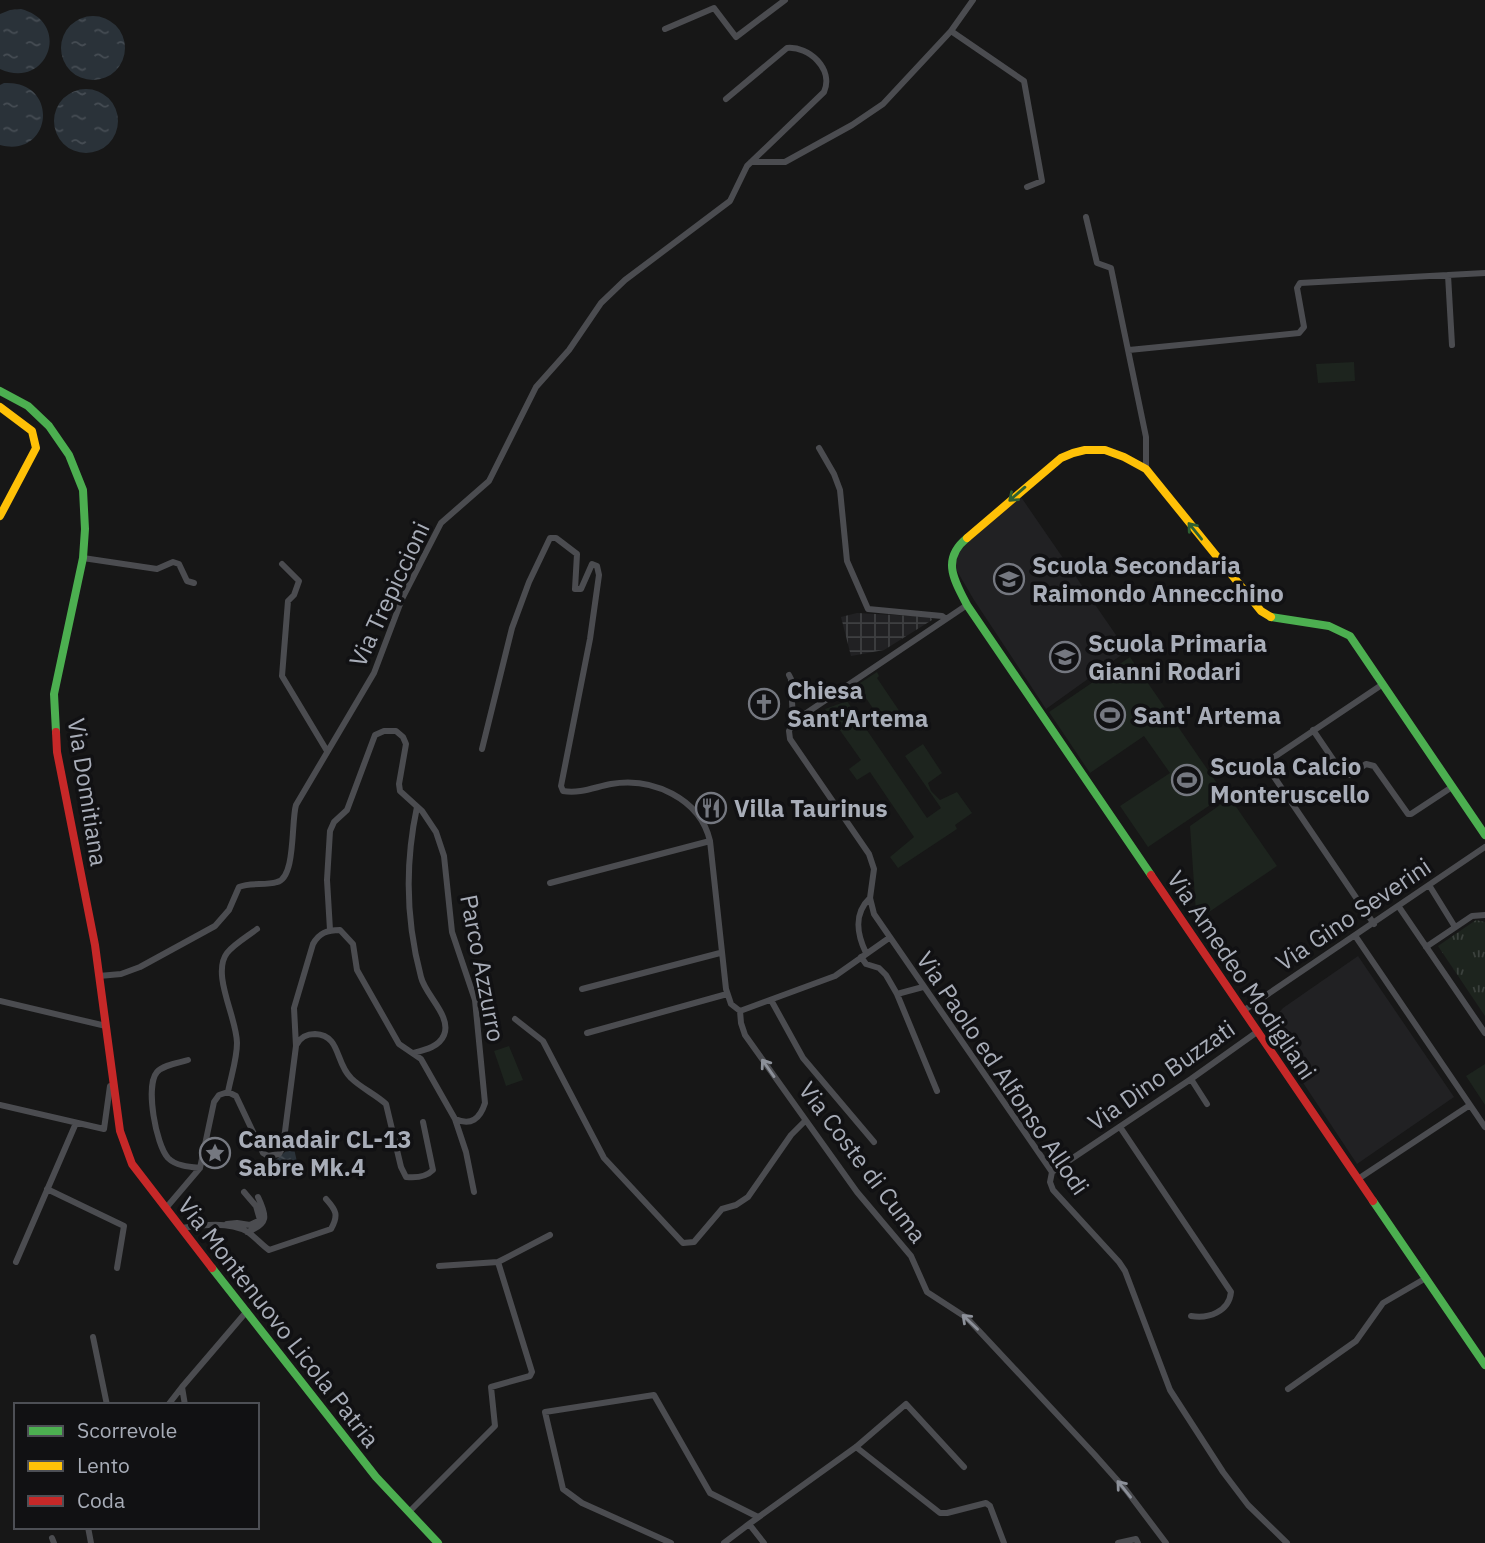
<svg xmlns="http://www.w3.org/2000/svg" width="1485" height="1543" font-family="'IBM Plex Sans',sans-serif">
	<style>
		.built { fill: #212123 }
		.industrial { fill: url(#industrial-grid) }
		.grass { fill: #1d241e }
		.park { fill: url(#park-tufts) }
		.water { fill: url(#water-ripples) }
		.lines { fill: none; stroke-linecap: round; stroke-linejoin: round }
		.street { stroke: #4b4c50; stroke-width: 6 }
		.fast { stroke: #4caf50; stroke-width: 8 }
		.slow { stroke: #ffc107; stroke-width: 8 }
		.jam { stroke: #c62828; stroke-width: 8 }
		.oneway { stroke: #2e6032 }
		.oneway2 { stroke: #8c9099 }
		.labels { text-anchor: middle; dominant-baseline: central; stroke-width: 7; stroke-linejoin: round; paint-order: stroke }
		.poi-label { font-size: 24px; font-weight: bold; fill: #a8adb8; stroke: #111113; text-anchor: start }
		.street-label { font-size: 24px; fill: #a8adb8; stroke: #111113 }
	</style>
	<defs>
		<pattern id="industrial-grid" width="8" height="8" patternUnits="userSpaceOnUse" patternTransform="scale(1.75)"><rect width="8" height="8" fill="#212123"/><path d="M0 4h8M4 0v8" fill="none" stroke="#3e3f41"/></pattern>
		<pattern id="park-tufts" width="24" height="20" patternUnits="userSpaceOnUse" patternTransform="scale(1.75)"><rect width="24" height="20" fill="#1d241e"/><path d="M3 7l-1-3M5 7V3M7 7l1-3M15 17l-1-3M17 17v-4M19 17l1-3" fill="none" stroke="#3b413d"/></pattern>
		<pattern id="water-ripples" width="26" height="14" patternUnits="userSpaceOnUse" patternTransform="scale(1.75)"><rect width="26" height="14" fill="#2a3239"/><path d="M2 4q2-2 4 0t4 0M15 11q2-2 4 0t4 0" fill="none" stroke="#464d54"/></pattern>
	</defs>
	<rect width="100%" height="100%" fill="#171717"/>
	<path class="built" d="M1021,497L1127,651L1046,709L974,600L957,571L955,561L957,549Z
		M1358,956L1454,1097L1357,1164L1270,1033L1276,1016L1283,1008Z"/>
	<path class="industrial" d="M857,613L931,617L932,620L884,650L851,656L841,617Z"/>
	<path class="grass" d="M1354,362L1355,381L1318,383L1316,364Z
		M1130,657L1225,795L1148,847L1120,806L1170,773L1144,736L1090,773L1049,712Z
		M877,672L879,676L877,678L900,712L883,723L857,685Z
		M847,701L927,818L941,808L905,756L923,744L942,773L928,783L931,791L940,800L957,792L972,813L955,825L957,829L898,868L890,857L914,837L870,772L857,780L849,769L861,760L825,709Z
		M1230,798L1277,866L1206,914L1196,913L1190,826Z
		M509,1046L523,1080L506,1086L494,1051Z
		M1485,1064V1105L1466,1076Z"/>
	<path class="park" d="M1476,920L1485,922V1016L1438,946Z"/>
	<path class="water" d="M21,9C73,23 47,91 0,69V14L10,10Z
		M61 48a32 32 0 1 1 64 0a32 32 0 1 1-64 0Z
		M4,83C61,80 52,159 0,145V85Z
		M54 121a32 32 0 1 1 64 0a32 32 0 1 1-64 0Z
		M287,1135H291L299,1171L274,1176L269,1158L277,1159L286,1151Z"/>
	<g class="lines">
		<path class="street" d="M665,29L714,8L736,37L785,0
			M951,31L1024,81L1042,181L1027,187
			M751,162H785L852,125L883,104L951,31L973,0
			M1086,217L1097,263L1111,268L1146,437V469
			M1448,275L1452,345
			M1129,350L1299,333L1304,327L1297,288L1300,283L1485,273
			M819,448L834,474L840,490L847,561L868,609L942,616L946,619
			M83,558L157,569L173,562L179,564L187,581L194,583
			M282,564L299,581L294,595L288,601L282,676L327,751
			M789,675L791,679L793,722L789,731L790,739L869,854L874,869L870,898L874,914L1052,1172L1050,1182L1053,1190L1119,1262L1125,1271L1170,1390L1223,1472L1248,1505L1287,1543
			M793,722L967,605
			M1313,730L1343,774L1350,775L1366,764L1374,766L1408,814H1411L1452,787
			M482,749L512,628L529,582L550,538H556L577,554L575,589H581L592,564L597,566L599,575L590,639L561,786L563,791C580,794 595,787 611,784C652,777 700,798 710,841L726,989L731,1004L740,1011L741,1023L745,1035L857,1192L911,1256L927,1292L967,1318L1094,1454L1126,1490L1166,1543
			M550,883L710,841
			M1429,885L1455,927
			M1399,907L1485,1033
			M1374,924L1268,768L1267,762L1383,684
			M1356,937L1485,1127
			M1426,947L1472,916L1485,915
			M866,953C857,934 853,914 870,898
			M861,957L866,964L879,968L886,975L897,994L937,1091
			M99,976L121,974L140,967L215,926L229,910L239,887C251,882 265,886 277,882C296,878 291,821 296,805L374,673L402,599L441,523L489,481L536,387L569,350L601,303L625,280L730,201L747,166L824,92C834,69 809,46 787,48L726,99
			M582,989L720,953
			M897,994L923,987
			M771,1000L803,1058L874,1142
			M0,1001L106,1026
			M740,1011L835,976L889,938
			M1243,1011L1485,847
			M515,1019L543,1041L604,1158L683,1243L694,1242L722,1209L736,1205L748,1197L791,1135L805,1121
			M587,1033L727,994
			M297,1044C301,1037 306,1034 315,1034C341,1035 335,1063 351,1078C361,1088 375,1094 386,1104L401,1167L406,1177C415,1178 426,1177 433,1170L423,1122
			M413,1053C425,1050 439,1047 444,1035C452,1016 425,995 421,977C406,921 405,863 417,807
			M188,1060C178,1063 163,1065 157,1072C145,1086 156,1145 168,1158C176,1166 190,1167 200,1168
			M1191,1079L1207,1104
			M228,1092C231,1076 237,1059 237,1043C237,1018 211,974 227,953C234,944 248,936 257,929
			M0,1105L104,1129L110,1086
			M455,1119L466,1152L474,1192
			M1120,1127L1231,1292C1229,1312 1208,1319 1191,1316
			M1052,1172L1191,1079L1257,1032
			M1358,1179L1470,1105
			M47,1189L124,1226L117,1268
			M166,1208L200,1168L214,1102L219,1095L228,1092L236,1096L263,1153L268,1156L279,1154L283,1147L296,1046L294,1008L313,944C319,933 327,930 340,930L353,944L357,970L399,1044L421,1059L455,1119C471,1126 480,1119 485,1103L475,1000L452,932L444,856L436,832L422,811L400,791L399,784L406,744L403,737L396,731H384L375,735L347,810L334,822L330,831L327,880L330,930
			M227,1224L237,1223L250,1225L260,1220L256,1206L244,1192
			M182,1228C202,1225 229,1221 248,1232C255,1237 262,1245 269,1250L331,1229C339,1215 336,1210 326,1199
			M247,1232C269,1224 267,1216 258,1197
			M16,1262L76,1123
			M439,1266L498,1262L550,1235
			M93,1337L107,1405
			M1288,1389L1356,1341L1383,1303L1426,1278
			M168,1405L182,1387
			M185,1405L182,1387L247,1311
			M856,1447L940,1513H947L986,1503L990,1506L1004,1543
			M409,1512L495,1426L491,1387L530,1376L532,1372L498,1262
			M88,1527L91,1543
			M52,1538L54,1543
			M671,1543L582,1503L563,1489L545,1412L654,1395L710,1493L758,1517
			M724,1543L749,1524
			M764,1543L749,1524L856,1447L906,1404L964,1467
			M1118,1543L1136,1539L1138,1543"/>
		<path class="fast" d="M0,391L28,406L49,426L69,455L83,490L85,529L83,558L54,694L56,732
			M967,538C941,559 954,580 967,605L1151,875
			M1271,617L1329,626L1350,636L1485,835
			M1373,1201L1485,1365
			M212,1268L376,1477L438,1543"/>
		<path class="slow" d="M0,407L32,431L36,448L0,516
			M967,538L1061,458L1073,453L1085,450H1105L1124,457L1146,469L1261,611L1271,617"/>
		<path class="jam" d="M56,732L57,752L95,945L120,1131L132,1164L212,1268
			M1151,875L1373,1201"/>
	</g>
	<defs><path id="oneway-shaft" d="M-6 0H5M1.5-3L5.5 0L1.5 3" fill="none" stroke-width="1.6" stroke-linecap="round" stroke-linejoin="round" transform="scale(1.75)"/></defs>
	<g class="oneway">
		<use href="#oneway-shaft" transform="translate(1017 494) rotate(139)"/>
		<use href="#oneway-shaft" transform="translate(1195 531) rotate(-129)"/>
	</g>
	<g class="oneway2">
		<use href="#oneway-shaft" transform="translate(768 1068) rotate(-125)"/>
		<use href="#oneway-shaft" transform="translate(970 1322) rotate(-136)"/>
		<use href="#oneway-shaft" transform="translate(1124 1489) rotate(-129)"/>
	</g>
	<defs>
		<g id="school-ring" transform="scale(1.575)"><circle r="9.5" fill="#111113" stroke="#757880" stroke-width="1.5"/><path d="M0-5L7-2L0 1L-7-2ZM-4 1L0 2.5L4 1V4Q0 6-4 4Z" fill="#757880"/></g>
		<g id="church-ring" transform="scale(1.575)"><circle r="9.5" fill="#111113" stroke="#757880" stroke-width="1.5"/><path d="M-1.2-6h2.4v3.5h3.3v2.4h-3.3V6h-2.4V-.1h-3.3v-2.4h3.3Z" fill="#757880"/></g>
		<g id="stadium-ring" transform="scale(1.575)"><circle r="9.5" fill="#111113" stroke="#757880" stroke-width="1.5"/><path d="M0-5a6.5 5 0 1 0 0 10a6.5 5 0 1 0 0-10ZM-3.5-1.8h7v3.6h-7Z" fill="#757880"/></g>
		<g id="restaurant-ring" transform="scale(1.575)"><circle r="9.5" fill="#111113" stroke="#757880" stroke-width="1.5"/><path d="M-5-6h1v4h1v-4h1v4h1v-4h1v5L-1.5 .5V6h-2V.5L-5-1ZM5-6V6H3V1.5H1.5Q1.5-4 5-6Z" fill="#757880"/></g>
		<g id="sight-ring" transform="scale(1.575)"><circle r="9.5" fill="#111113" stroke="#757880" stroke-width="1.5"/><path d="M0-6L1.8-2.2L6-1.7L2.9 1.2L3.7 5.4L0 3.3L-3.7 5.4L-2.9 1.2L-6-1.7L-1.8-2.2Z" fill="#757880"/></g>
	</defs>
	<g fill-rule="evenodd">
		<use href="#school-ring" x="1009" y="579"/>
		<use href="#school-ring" x="1065" y="657"/>
		<use href="#church-ring" x="764" y="704"/>
		<use href="#stadium-ring" x="1110" y="715"/>
		<use href="#stadium-ring" x="1187" y="780"/>
		<use href="#restaurant-ring" x="711" y="808"/>
		<use href="#sight-ring" x="215" y="1153"/>
	</g>
	<g class="labels">
		<g class="poi-label">
			<text x="1032" y="565">Scuola Secondaria<tspan x="1032" dy="28">Raimondo Annecchino</tspan></text>
			<text x="1088" y="643">Scuola Primaria<tspan x="1088" dy="28">Gianni Rodari</tspan></text>
			<text x="787" y="690">Chiesa<tspan x="787" dy="28">Sant'Artema</tspan></text>
			<text x="1133" y="715">Sant' Artema</text>
			<text x="1210" y="766">Scuola Calcio<tspan x="1210" dy="28">Monteruscello</tspan></text>
			<text x="734" y="808">Villa Taurinus</text>
			<text x="238" y="1139">Canadair CL-13<tspan x="238" dy="28">Sabre Mk.4</tspan></text>
		</g>
		<g class="street-label">
			<text transform="translate(389 594) rotate(-65)">Via Trepiccioni</text>
			<text transform="translate(88 792) rotate(81)">Via Domitiana</text>
			<text transform="translate(1353 914) rotate(-34)">Via Gino Severini</text>
			<text transform="translate(483 968) rotate(79)">Parco Azzurro</text>
			<text transform="translate(1242 975) rotate(56)">Via Amedeo Modigliani</text>
			<text transform="translate(1003 1073) rotate(56)">Via Paolo ed Alfonso Allodi</text>
			<text transform="translate(1161 1075) rotate(-35)">Via Dino Buzzati</text>
			<text transform="translate(863 1162) rotate(53)">Via Coste di Cuma</text>
			<text transform="translate(279 1322) rotate(52)">Via Montenuovo Licola Patria</text>
		</g>
	</g>
	<rect x="14" y="1403" width="245" height="126" fill="#111113" stroke="#4d4f55" stroke-width="2"/>
	<rect x="28" y="1426" width="35" height="10" fill="#4caf50" stroke="#4d4f55" stroke-width="2"/>
	<text x="77" y="1438" font-size="21" fill="#a8adb8">Scorrevole</text>
	<rect x="28" y="1461" width="35" height="10" fill="#ffc107" stroke="#4d4f55" stroke-width="2"/>
	<text x="77" y="1473" font-size="21" fill="#a8adb8">Lento</text>
	<rect x="28" y="1496" width="35" height="10" fill="#c62828" stroke="#4d4f55" stroke-width="2"/>
	<text x="77" y="1508" font-size="21" fill="#a8adb8">Coda</text>
</svg>
